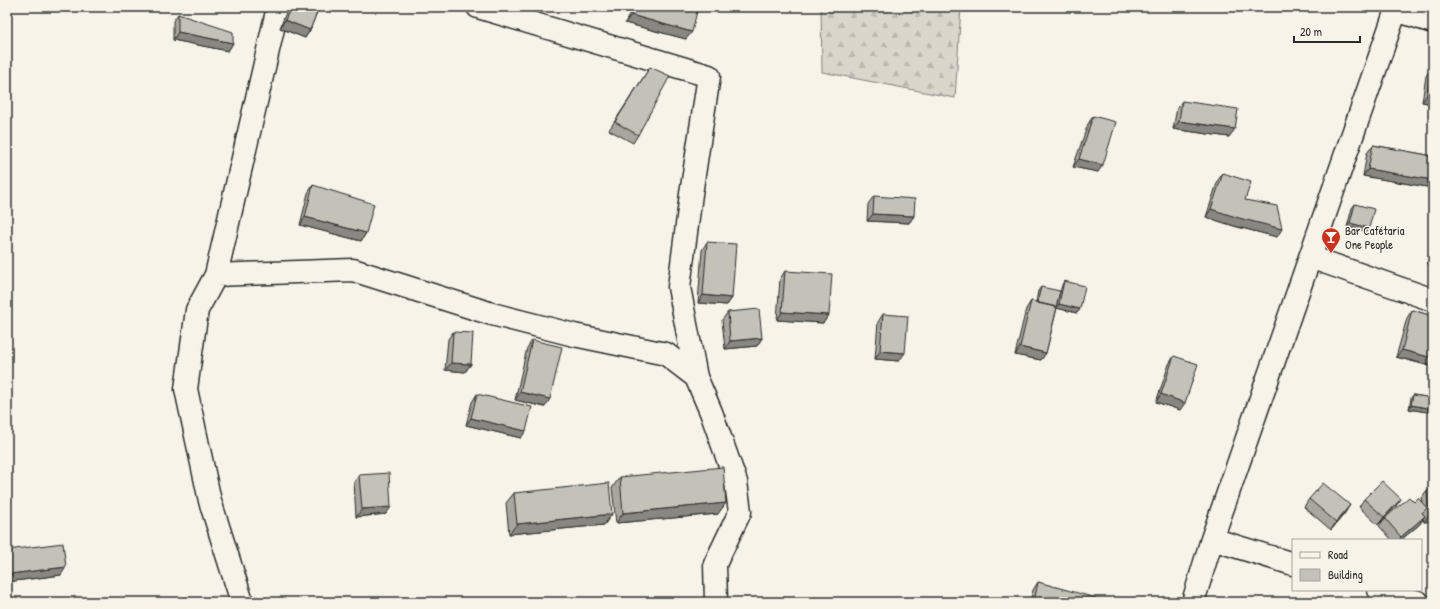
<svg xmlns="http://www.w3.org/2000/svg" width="1440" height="609" font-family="'Patrick Hand',sans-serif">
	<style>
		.forest { fill: url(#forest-firs); stroke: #82807c }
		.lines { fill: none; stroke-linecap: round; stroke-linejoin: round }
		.minor-casing { stroke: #2b2b2b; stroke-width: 25 }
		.minor { stroke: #f7f3e8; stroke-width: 22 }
		.wall { fill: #a9a69f; stroke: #2b2b2b }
		.shaded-wall { fill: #898782; stroke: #2b2b2b }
		.building { fill: #c4c1b9; stroke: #2b2b2b }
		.labels { text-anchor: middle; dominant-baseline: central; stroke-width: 3; stroke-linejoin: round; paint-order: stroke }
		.poi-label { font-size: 12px; fill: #2b2b2b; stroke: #f7f3e8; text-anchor: start }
	</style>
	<defs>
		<pattern id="forest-firs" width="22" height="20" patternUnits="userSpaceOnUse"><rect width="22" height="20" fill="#dad6cc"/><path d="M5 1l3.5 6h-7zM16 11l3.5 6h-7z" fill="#bbb8af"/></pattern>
	</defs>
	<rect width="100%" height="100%" fill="#f7f3e8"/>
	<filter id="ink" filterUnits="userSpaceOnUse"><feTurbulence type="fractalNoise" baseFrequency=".025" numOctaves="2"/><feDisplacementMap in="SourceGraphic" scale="8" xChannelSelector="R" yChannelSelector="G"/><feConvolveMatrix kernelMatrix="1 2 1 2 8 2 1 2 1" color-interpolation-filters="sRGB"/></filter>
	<g filter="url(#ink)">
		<path class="forest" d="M821,7H961L955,98L822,72Z"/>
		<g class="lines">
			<g class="minor-casing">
				<path id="minor" d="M478,7L709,76L691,194L679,287L696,377L711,412L736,482L740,512L715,564L716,602
					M1396,10L1433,22
					M1310,257L1433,300
					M216,275L353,270L492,314L574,335L666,354L696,377
					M1212,539L1293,564
					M1379,590L1418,602
					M242,602L210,501L186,389L197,310L216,275L278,7
					M1193,602L1212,539L1397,7"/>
			</g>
			<use href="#minor" class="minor"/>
		</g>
		<path class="wall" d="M288,7H319L310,30L305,38L280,28Z
			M633,7H698L686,39L625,23Z
			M178,14L233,43L228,51L173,40V21Z
			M650,67L638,135L633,143L609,130Z
			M1431,68L1433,104L1422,102L1426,76Z
			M1182,101L1229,137L1173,129L1177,108Z
			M1093,116L1098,172L1073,167L1088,124Z
			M1373,145L1433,156V188L1363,176L1367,153Z
			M1223,173L1245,200L1277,237L1234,226L1206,217L1218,180Z
			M313,185L366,233L361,241L300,225L308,193Z
			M874,196L914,216L909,223L867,221L868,204Z
			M1355,204L1366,231L1347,227L1352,208Z
			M707,242L732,298L727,305L698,303L702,250Z
			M1432,249L1433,264H1428L1429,252Z
			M785,271L829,315L823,323L777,320L780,279Z
			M1064,281L1080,309L1077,313L1057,308L1046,353L1041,360L1015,355L1026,309L1031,301L1036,302L1038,291L1041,287L1056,307L1062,285Z
			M1412,310L1433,316V367L1396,357L1407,318Z
			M728,312L762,338L757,346L725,349L722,320Z
			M883,314L899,361L875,359L878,322Z
			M453,332L471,364L465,372L445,370L448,339Z
			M532,340L545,407L515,400L527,348Z
			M1174,356L1180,410L1156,402L1169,364Z
			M477,394L521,438L466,425L472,402Z
			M1413,395L1433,398V413L1409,409L1411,398Z
			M359,475L386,514L356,517L354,482Z
			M620,477L718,514L616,523L612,488Z
			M1427,490L1433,521L1424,522L1423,519L1420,524L1401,540H1392L1379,526L1385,518L1414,502H1422L1421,498Z
			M514,493L612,514L604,525L509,534L506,503Z
			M1309,499L1345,513L1331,530L1304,507Z
			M1364,499L1396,506L1378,525L1359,507Z
			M7,550L61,575L7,582Z
			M1038,582L1095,602H1030L1033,590Z"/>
		<path class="shaded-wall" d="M631,15L692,32L686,39L625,23Z
			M285,20L310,30L305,38L280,28Z
			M178,32L233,43L228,51L173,40Z
			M1427,95L1433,96V104L1422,102Z
			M1179,121L1235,129L1229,137L1173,129Z
			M1079,159L1103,165L1098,172L1073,167Z
			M1368,169L1433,180V188L1363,176Z
			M1211,209L1282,229L1277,237L1234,226L1206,217Z
			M873,214L914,216L909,223L867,221Z
			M305,217L366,233L361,241L300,225Z
			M1350,223L1369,228L1366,231L1347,227Z
			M1431,260H1433V264H1428Z
			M703,295L732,298L727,305L698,303Z
			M1059,304L1080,309L1077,313L1056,308Z
			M782,312L829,315L823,323L777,320Z
			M762,338L757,346L725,349L730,341Z
			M1020,347L1046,353L1041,360L1015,355Z
			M1402,350L1433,358V366L1396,357Z
			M880,351L905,353L899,361L875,359Z
			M451,363L471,364L465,372L445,370Z
			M520,392L550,399L545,407L515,400Z
			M1161,394L1185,403L1180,410L1156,402Z
			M1411,405L1433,409V413L1409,409Z
			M471,418L526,431L521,438L466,425Z
			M1401,499L1396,506L1378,525L1384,517Z
			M726,503L718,514L616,523L623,513Z
			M1350,505L1345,513L1331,530L1336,522Z
			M391,507L386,514L356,517L362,509Z
			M612,514L604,525L509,534L517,524Z
			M1429,514H1433V521L1424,522Z
			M1425,516L1420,524L1401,540H1399L1401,537Z
			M66,567L61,575L7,582V578L10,574Z"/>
		<path class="building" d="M291,7H319L310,30L285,20Z
			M635,7H698L692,32L631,15Z
			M178,14L233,32V43L178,32Z
			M650,67L670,76L638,135L615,122Z
			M1431,68L1433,69V96L1427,95Z
			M1182,101L1238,109L1235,129L1179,121Z
			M1093,116L1116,122L1103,165L1079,159Z
			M1373,145L1433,156V180L1368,169Z
			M1223,173L1251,182L1245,200L1277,206L1282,229L1239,218L1211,209Z
			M313,185L374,204L366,233L305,217Z
			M874,196L915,199L914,216L873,214Z
			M1355,204L1374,209L1369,228L1350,223Z
			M707,242L736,244L732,298L703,295Z
			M1432,249H1433V260H1431Z
			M785,271L832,274L829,315L782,312Z
			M1064,281L1085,286L1080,309L1059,304Z
			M1041,287L1060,291L1056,307L1037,303Z
			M1031,301L1057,307L1046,353L1020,347Z
			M759,309L762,338L730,341L728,312Z
			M1412,310L1433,316V358L1402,350Z
			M883,314L908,316L905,353L880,351Z
			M453,332L473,333L471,364L451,363Z
			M532,340L562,347L550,399L520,392Z
			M1174,356L1198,364L1185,403L1161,394Z
			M477,394L532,407L526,431L471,418Z
			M1413,395L1433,398V409L1411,405Z
			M723,467L726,503L623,513L620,477Z
			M389,473L391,507L362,509L359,475Z
			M1382,481L1401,499L1384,517L1364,499Z
			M609,483L612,514L517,524L514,493Z
			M1323,483L1350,505L1336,522L1309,499Z
			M1433,489V514H1429L1427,490Z
			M1409,497L1414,502L1418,498L1427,508L1422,513L1425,516L1401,537L1385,518Z
			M63,543L66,567L10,574L7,550Z
			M1038,582L1096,598L1095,602H1034Z"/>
	</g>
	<defs>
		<g id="bar-pin" transform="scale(1)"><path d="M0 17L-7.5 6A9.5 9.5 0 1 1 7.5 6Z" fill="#c8321e" stroke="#f7f3e8"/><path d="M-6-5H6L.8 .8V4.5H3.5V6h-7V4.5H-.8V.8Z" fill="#fff"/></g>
	</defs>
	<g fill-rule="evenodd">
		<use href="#bar-pin" x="1331" y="237"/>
	</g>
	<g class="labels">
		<g class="poi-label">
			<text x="1345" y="230">Bar Cafétaria<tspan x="1345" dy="14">One People</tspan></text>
		</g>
	</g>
	<rect width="1440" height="609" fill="none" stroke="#f7f3e8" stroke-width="24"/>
	<rect x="12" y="12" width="1416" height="585" fill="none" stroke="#2b2b2b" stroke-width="1.5" filter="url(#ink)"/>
	<rect x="1292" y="539" width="130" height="52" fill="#f7f3e8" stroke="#a5a39c"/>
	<rect x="1300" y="552" width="20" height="6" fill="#f7f3e8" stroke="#a5a39c"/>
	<text x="1328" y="559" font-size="12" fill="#2b2b2b">Road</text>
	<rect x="1300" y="569" width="20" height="12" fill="#c4c1b9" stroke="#a5a39c"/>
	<text x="1328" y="579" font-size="12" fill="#2b2b2b">Building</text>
	<path d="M1294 36v6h66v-6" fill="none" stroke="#2b2b2b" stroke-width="2"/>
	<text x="1300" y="36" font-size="12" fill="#2b2b2b" stroke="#f7f3e8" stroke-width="3" paint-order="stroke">20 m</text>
</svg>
